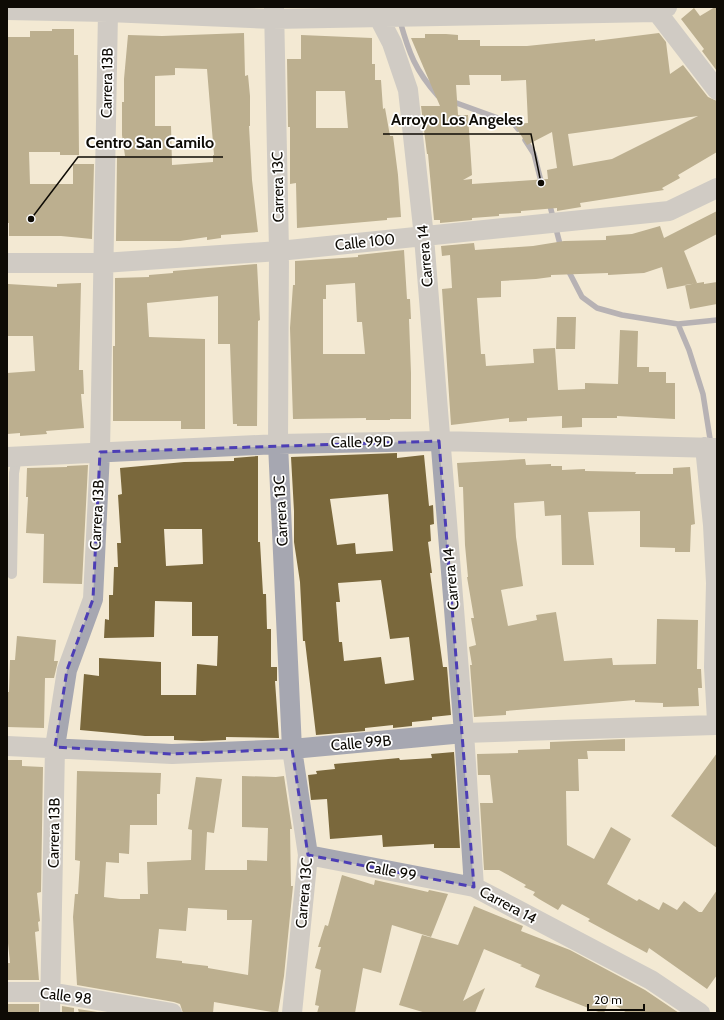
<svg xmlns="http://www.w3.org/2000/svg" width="724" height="1020" font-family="Cabin,sans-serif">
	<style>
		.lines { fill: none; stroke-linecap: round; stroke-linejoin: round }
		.stream { stroke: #6f708e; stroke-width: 5.5 }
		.building { fill: #7a683c; fill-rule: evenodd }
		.service { stroke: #a6a7b1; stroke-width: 10 }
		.minor { stroke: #a6a7b1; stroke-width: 20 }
		.marked { fill: none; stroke: #4c3eb5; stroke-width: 3; stroke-dasharray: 8 5; stroke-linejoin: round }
		.labels { text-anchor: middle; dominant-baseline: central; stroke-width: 3.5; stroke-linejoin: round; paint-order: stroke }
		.street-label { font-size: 15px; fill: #0e0b05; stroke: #fff }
		.leader { fill: none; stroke: #0e0b05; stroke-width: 1.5 }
		.callout-dot { fill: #0e0b05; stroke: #fff; stroke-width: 1.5 }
		.callout-label { font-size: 16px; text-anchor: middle; font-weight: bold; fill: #0e0b05; stroke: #fff; stroke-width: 3.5; stroke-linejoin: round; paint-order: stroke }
	</style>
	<rect width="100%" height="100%" fill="#f3e9d3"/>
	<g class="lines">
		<path class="stream" d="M400,21C409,53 415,70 438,96
			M451,101L514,124L518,129
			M525,140L534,154L542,185
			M549,202L561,248
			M567,268L582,297L597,308L622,315L678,324L717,320
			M678,324L689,350L703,394L711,445"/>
	</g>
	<path class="building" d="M715,7H717V71L702,51L704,49L681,19L694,8L700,16Z
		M52,29H74V55H78L79,155H60V152H29L30,184H73V164H94L92,239L61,236H9V223H7V37H30V31H52Z
		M244,33L245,76L248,75L250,96V126H249L252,180L258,232L221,235V238L207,240V237L180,241H116L117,156H125L122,135V102H124V79L128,35L162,36ZM175,68L207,69L214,155H213V162L172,165L171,126H155V76L175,75Z
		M659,33L666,42L670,74L683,65L708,97L717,101V152L678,175L680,178L662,188L664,190L580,203L581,207L557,211V208L521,211V213L499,214V216L472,218V220L440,223V220H434L428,154H427L421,106H440L411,38H425V34H446L458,35V40H480V46H527L595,39V41ZM469,75H501V81L526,80L528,123L514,124L527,145L552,132L557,168L547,170L548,179L472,184V179L463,180L472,175L468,115H458L456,85H470ZM698,116L612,159L573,166L568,134Z
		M301,35L372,38V64H375V80H381L383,109L385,108L390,136H393L398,175L401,217L387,218V220L297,228L296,183L290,184V127H288L287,59H301ZM316,91H345L348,128H316Z
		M717,211V234L684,251L697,283L667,289L662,267L644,273L608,275V273L551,275V277L536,279L501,281V297L477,298L481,354H485L486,366L534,363L533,349L555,348L558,390L585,389V383L618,384L620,330L638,331L637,367H649V372H666V383H675V419L617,416V418H582V427L562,428V416L527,418V421L509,422V418L451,425L442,289L452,288L450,255L442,256L441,246L474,243L475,250L533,246L564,241L606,240V236L632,234L660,226L664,238Z
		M404,250L407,299H410L411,319H409L411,373V419H390V420H366V418L293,419L290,328L293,285H295V261L358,257V255ZM355,283L357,322H362L365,354H323V299H326V285Z
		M257,264L260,320L258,321L257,426H237V424H233L230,344H218V296L147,303L149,337L205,339V429H181V421H113V346H115V278L149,277V275L173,273V271Z
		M704,282V284L717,282V304L690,309L685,285Z
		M81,283L79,370H83L84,394H81L84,428L46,431L47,434L20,436V433L7,434V373L35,371L33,336H7L8,284L57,287V284Z
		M557,317H576L575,349H556Z
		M397,453V458L424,455L429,506L433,505L434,524L430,525L431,541L428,542L432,573H430L443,667H447L451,715L432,717V720L412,722V726L393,728V725L365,728V731L316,735L305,641H303L300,582L294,542V511L291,457ZM388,494L393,551L356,554L355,543L337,545L330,499ZM381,580L390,639L409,637L414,680L385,684L381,657L344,661L342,642H339L336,602H340L338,583Z
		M258,456V542H260L263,594H266L267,629H271V667H277V681H275L279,738L226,737V740L202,741L174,740V736H145L80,730L84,674L99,676V658L161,662V695H196L197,664L217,666L218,636H192V602L155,601L154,637L104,638L105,619L109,620V595H113L114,567H118L117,543H121L118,495L122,494L120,468L184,462L234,461V458ZM164,529H202L203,564L166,566Z
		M525,459L526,465L551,464V466H562V470L585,469V471L636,472L635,474H673V468L690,467L695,524L691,525L690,552H675V548L640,547V511L588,512L594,565H562L561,515L545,516L544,501L514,503L516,537L523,586L501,590L508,626L537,620L536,615L556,612L564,661L612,658L613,665L656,664L657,619L698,620L697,669H701L702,688H698L699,706L663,707V703L635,702V700L506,711V715L474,717L470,665H472L469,647L476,645L471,618H474L467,577H468L465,545L463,487H459L457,463Z
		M88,465L82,584L43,583L44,534L26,533L28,497H26L27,468L67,467V466Z
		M17,636L56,640L54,661H58L54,678H45L44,728L7,727V692H9L10,660H15Z
		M625,739V751H587L588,759H578L579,791H566L567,845L594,859L611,827L631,839L607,884L637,901L639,899L659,910L663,902L677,910L684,901L699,912H702L717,890V975L707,989L649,948L647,953L588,921L590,919L562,904L558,910L539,899L533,895L535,892L524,887L526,885L499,870H484L480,803H493L490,775H478L477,754L518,753V750L550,749V742Z
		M454,752L460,848H434V844L383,847L382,835L330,839L327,799L311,800L308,775L317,774L316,771L335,769L334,764L399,758L400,760L432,758L431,754Z
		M717,753V848L671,816Z
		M7,760H22V766L43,767L41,892L37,893L40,921L38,922L39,931L35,932L39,980H7V963H10L7,933Z
		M77,771L161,773L160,794H157V825H130L129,854L119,853V863L106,862L104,897L120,899H140V894H148L147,862L191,860L192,830L188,829L196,777L222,779L214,833L207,832L205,870H247V860L267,861L268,828L242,827V776L276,777L284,776L292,829H290L291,886H293L284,976L278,1013L214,1002L213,1013H183L180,1004L174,1002L77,985L73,917L75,894H78L80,861L75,860ZM188,908L227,910V920H252L248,975L208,968V966L182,963V961L156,958L159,929L186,931Z
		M342,875L374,885L375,880L428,892L429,890L448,894L431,937L392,925L381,973L363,968L355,1013H317L319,1006L315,1005L321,970L315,968L321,947H318L325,925L328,926Z
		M474,906L523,926L521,931L570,950L645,990L679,1013H627L609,1001L604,1013H601L535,987L540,975L520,966L522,965L484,949L463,1001L485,988L475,1013H426L399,1005L422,935L458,945Z
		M7,1004H39V1013H7Z
		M62,1006L74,1008V1013H62Z
		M78,1009L104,1013H79Z"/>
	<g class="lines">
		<path class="service" d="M12,574L14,473L17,457"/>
		<path class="minor" d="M274,7L279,251L278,444L292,749L308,855L292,1013
			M7,10L108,12L273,19L657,12L667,7
			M657,12L717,90
			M379,18L392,43L408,90L424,237L464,733L474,887
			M7,263H103L279,251L669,211L717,188
			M705,447L713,525L716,583L714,667L717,721L715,725
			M7,457L278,444L439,441L717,448
			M7,746L172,754L292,749L464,733L715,725
			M308,855L474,887L651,980L700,1013
			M7,992H50L172,1013
			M50,1013L55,747L67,670L93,599L100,452L108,12"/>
	</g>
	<path d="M0 0H724V1020H0ZM439,441L474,887L308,855L292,749L172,754L55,747L67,670L93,599L100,452Z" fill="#f3e9d3" fill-opacity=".55" fill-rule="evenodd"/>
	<path class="marked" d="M439,441L474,887L308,855L292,749L172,754L55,747L67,670L93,599L100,452Z"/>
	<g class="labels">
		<g class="street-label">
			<text transform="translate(107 83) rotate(-89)">Carrera 13B</text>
			<text transform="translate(278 187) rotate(-91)">Carrera 13C</text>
			<text transform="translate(365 242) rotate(-6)">Calle 100</text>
			<text transform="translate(425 256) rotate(-95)">Carrera 14</text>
			<text transform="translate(362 442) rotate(-1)">Calle 99D</text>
			<text transform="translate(281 511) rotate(-93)">Carrera 13C</text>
			<text transform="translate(97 515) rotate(-87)">Carrera 13B</text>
			<text transform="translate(451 579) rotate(-95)">Carrera 14</text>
			<text transform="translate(361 743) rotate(-5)">Calle 99B</text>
			<text transform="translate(54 833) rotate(-89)">Carrera 13B</text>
			<text transform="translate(391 871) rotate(11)">Calle 99</text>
			<text transform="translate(304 893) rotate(-85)">Carrera 13C</text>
			<text transform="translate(508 905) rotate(28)">Carrera 14</text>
			<text transform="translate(66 996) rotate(7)">Calle 98</text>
		</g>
	</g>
	<path class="leader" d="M541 183L531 134H383M31 219L78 157H223"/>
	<g class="callout-dot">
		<circle cx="541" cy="183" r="4"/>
		<circle cx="31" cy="219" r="4"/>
	</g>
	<g class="callout-label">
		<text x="457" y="125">Arroyo Los Angeles</text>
		<text x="150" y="148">Centro San Camilo</text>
	</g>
	<rect width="724" height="1020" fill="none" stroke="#0e0b05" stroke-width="16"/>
	<path d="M588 1004v6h56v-6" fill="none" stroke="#0e0b05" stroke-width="2"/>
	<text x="594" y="1004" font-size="12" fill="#0e0b05" stroke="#ffffff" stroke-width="3" paint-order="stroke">20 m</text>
</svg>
